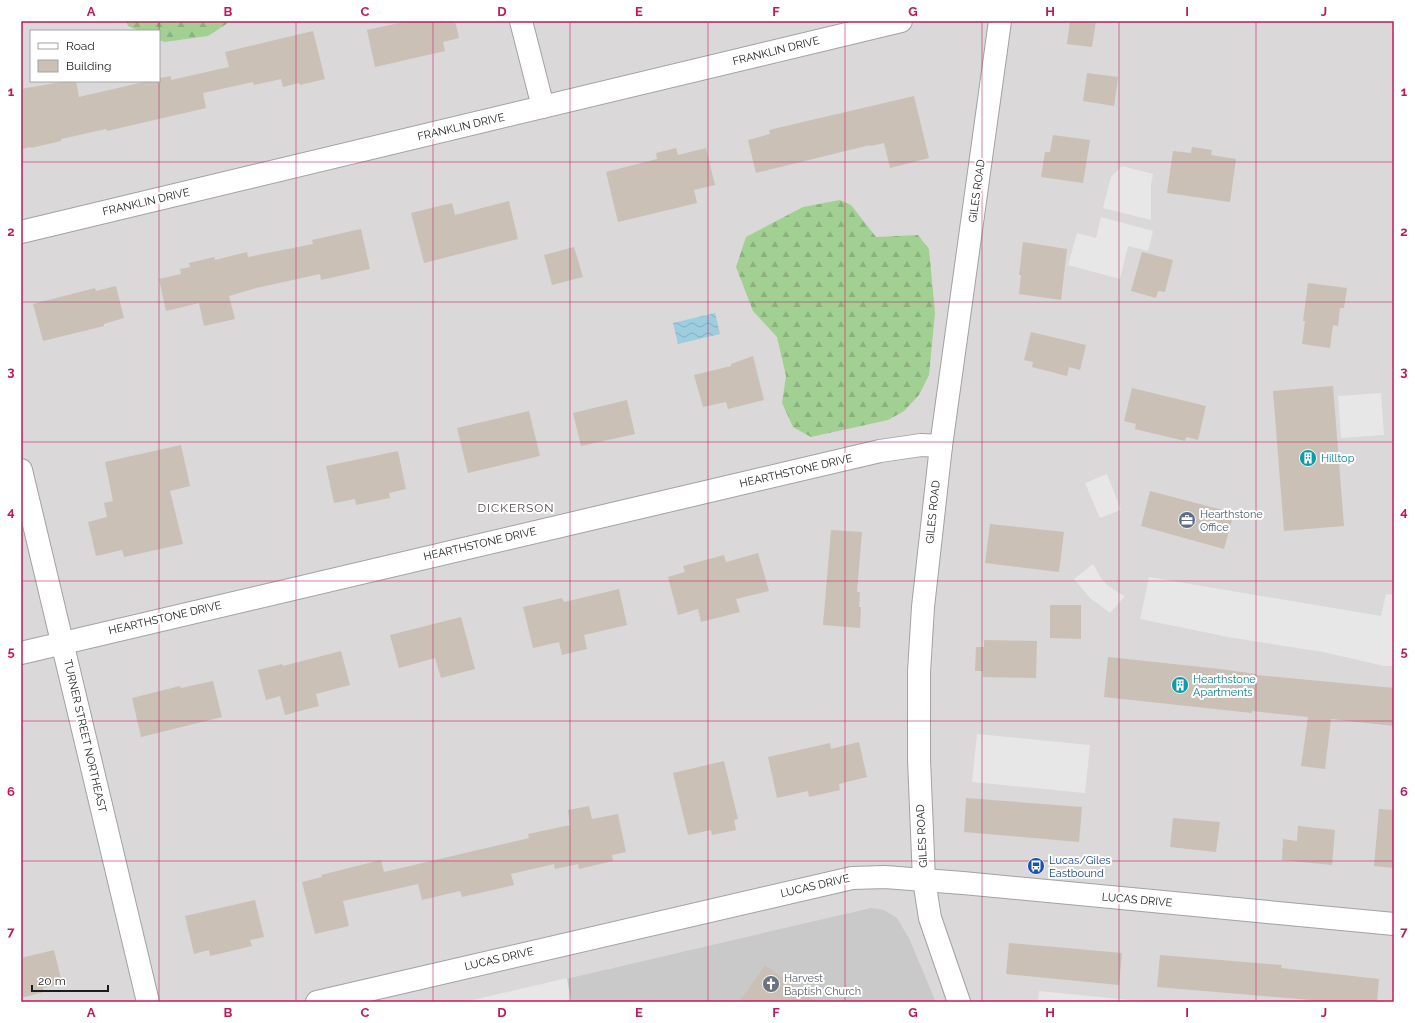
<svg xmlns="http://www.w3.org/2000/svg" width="1415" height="1023" font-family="Raleway,sans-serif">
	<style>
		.residential { fill: #dad8d8; fill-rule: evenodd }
		.religious { fill: #c9c9c9 }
		.forest { fill: url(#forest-firs) }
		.parking { fill: #e7e7e7 }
		.water { fill: url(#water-waves) }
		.building { fill: #cac0b6 }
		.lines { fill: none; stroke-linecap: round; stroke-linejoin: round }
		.minor-casing { stroke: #a2a2a2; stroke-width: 24 }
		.tertiary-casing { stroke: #a2a2a2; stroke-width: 24 }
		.minor { stroke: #fff; stroke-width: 22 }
		.tertiary { stroke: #fff; stroke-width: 22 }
		.grid { fill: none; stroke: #c2185b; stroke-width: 1; stroke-opacity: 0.55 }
		.labels { text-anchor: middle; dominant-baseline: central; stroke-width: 4; stroke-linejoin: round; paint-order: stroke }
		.street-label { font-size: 11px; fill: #1b1b1b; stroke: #fff }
		.culture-label { font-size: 11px; fill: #0d838f; stroke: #fff; text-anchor: start }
		.service-label { font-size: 11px; fill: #4e5e75; stroke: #fff; text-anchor: start }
		.transit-label { font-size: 11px; fill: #164399; stroke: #fff; text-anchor: start }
		.worship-label { font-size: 11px; fill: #5b616d; stroke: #fff; text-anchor: start }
		.neighbourhood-label { font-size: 12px; letter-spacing: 1px; fill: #4e4e4e; stroke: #fff }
		.neatline { fill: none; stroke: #c2185b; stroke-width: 1.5 }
		.grid-label { font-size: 13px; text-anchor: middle; font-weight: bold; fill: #c2185b }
	</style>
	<defs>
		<pattern id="forest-firs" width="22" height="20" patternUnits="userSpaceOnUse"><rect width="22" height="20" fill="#a2d092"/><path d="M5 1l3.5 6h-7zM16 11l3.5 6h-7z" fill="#8bb27d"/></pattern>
		<pattern id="water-waves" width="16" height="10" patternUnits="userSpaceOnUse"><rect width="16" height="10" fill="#9dcddf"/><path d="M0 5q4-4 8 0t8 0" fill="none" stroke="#87afbf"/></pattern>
	</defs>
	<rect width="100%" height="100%" fill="#eeeae0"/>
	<path class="residential" d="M21,21H1394V1002H936L910,940L467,1002H21ZM31,31H159V81H31Z"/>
	<path class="religious" d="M871,908L884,910L897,918L910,940L936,1002H467Z"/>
	<path class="forest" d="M126,21H231L208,36L165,42L159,40V31H139L128,26Z
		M840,200L851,205L876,237L918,235L929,249L935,313L929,375L919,395L904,411L888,420L811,437L793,427L782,403L786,376L777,337L753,311L736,267L746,237L803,207Z"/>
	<path class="parking" d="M1122,166L1153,174L1151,184V220L1103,208L1111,177Z
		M1101,217L1153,231L1148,251L1128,246L1120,279L1068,265L1077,233L1096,238Z
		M1381,393L1384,435L1341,438L1338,396Z
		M1107,474L1121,510L1100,518L1085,483Z
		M1093,564L1101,578L1107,585L1119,593L1125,596L1110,613L1090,598L1074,579Z
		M1149,577L1381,616L1386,594L1394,595V666H1384L1323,652L1228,637L1140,619Z
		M977,734L1090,745L1085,793L972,782Z
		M567,978L571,1002H464Z
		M1039,991L1150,1002H1038Z"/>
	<path class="water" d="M715,313L720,334L678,344L673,323Z"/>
	<path class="building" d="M408,21H455L459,38L443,42L445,51L375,67L367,30Z
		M1070,21H1096L1092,47L1067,44Z
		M313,31L325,79L300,85L299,83L283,87L281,79L254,85L253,82L203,93L206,108L107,131L106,129L61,139V141L31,148V147L21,149V89L67,81H76L79,97L148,81H159V78L171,76V80L229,67L225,52Z
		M1087,73L1118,77L1114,106L1083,101Z
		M914,96L929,158L890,168L884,143L871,146L870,145L756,173L748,140L770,134L769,130Z
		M1053,135L1090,140L1083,183L1041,177L1045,152H1050Z
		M1192,147L1212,150L1211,155L1236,159L1230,202L1167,193L1173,151L1191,153Z
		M676,148L678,155L706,148L715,185L694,190L697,203L618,222L606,172L657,159L656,153Z
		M509,201L518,239L424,263L411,213L452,203L455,215Z
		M361,229L370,269L321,280L320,274L256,288L229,296L235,319L204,326L199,303L166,311L159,279L181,274L180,269L190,267L189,263L214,257L215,260L247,252L248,257L313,244L312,240Z
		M1023,242L1067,249L1061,300L1019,294L1021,275H1019Z
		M574,247L583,277L552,285L544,255Z
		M1142,252L1173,260L1165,292L1158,291L1156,298L1131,291Z
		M1308,283L1347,288L1344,308H1340L1338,326L1333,325L1330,348L1302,344L1305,321H1303Z
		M116,286L124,318L104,324V326L43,341L33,304L95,288L96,291Z
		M1031,332L1086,345L1080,370L1069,367L1067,376L1032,367L1033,362L1024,360Z
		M753,356L764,400L728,409L726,402L703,407L694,375L731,366V364Z
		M1333,386L1344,526L1284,531L1273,391Z
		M1132,388L1206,406L1198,440L1186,437L1185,441L1135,429L1136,424L1124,421Z
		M627,400L635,434L581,446L573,413Z
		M529,411L540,456L468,473L457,428Z
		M181,445L190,486L170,491L183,544L124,557L122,550L96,556L88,522L107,517L104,503L113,501L105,462Z
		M398,451L406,489L389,493L390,498L356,505L355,499L334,503L326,466Z
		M1150,491L1234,513L1224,549L1141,526Z
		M990,524L1064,532L1059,572L985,563Z
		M831,530L862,532L857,592H860L859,607H861L860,628L823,625Z
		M758,553L769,591L736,599L740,612L701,622L698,609L678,615L668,577L685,572L683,566L724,555L726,562Z
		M619,589L627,625L584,635L587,649L562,655L559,642L533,648L523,607L562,598L564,602Z
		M1050,605H1081V639L1050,638Z
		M461,617L475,669L441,678L435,658L399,668L390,635Z
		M984,640L1037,641L1036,678L983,677V671H975L976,647H984Z
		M341,651L350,685L316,694L319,706L285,715L280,696L266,700L258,670L282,664L283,666Z
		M1108,657L1220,669L1256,674V675L1394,688V726L1331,719L1325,769L1301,766L1308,717L1252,711V713L1104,697Z
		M213,681L222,717L141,737L132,698L180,686L181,688Z
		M859,742L867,777L839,784L840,790L809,797L808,791L777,798L768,757L830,743L831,749Z
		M724,761L738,819L734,820L736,830L712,835L711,830L688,835L673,773Z
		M966,798L1082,807L1079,842L964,832Z
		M589,806L592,819L618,814L626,852L612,855L613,861L579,869L578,864L555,869L554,864L511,874L514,885L462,897L460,891L422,900L418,884L343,901L349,926L315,934L302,882L322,877L321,875L381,860L384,872L529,838L528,834L570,825L568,810Z
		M1379,809L1394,810V868L1374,866Z
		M1173,818L1220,822L1216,852L1170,847Z
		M1298,826L1335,830L1332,865L1282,860L1283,839L1297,841Z
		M255,900L264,937L250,940L252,946L210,956L209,950L194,954L185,916Z
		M1009,943L1122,953L1119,985L1006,974Z
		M54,950L62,983L43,988L44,992L21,998V958Z
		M1160,955L1282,965L1281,968L1379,979L1377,1002H1311V1000L1157,987Z
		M765,965L816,1002H739Z"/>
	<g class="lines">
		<g class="minor-casing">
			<path id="minor" d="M521,21L543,107
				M21,232L901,21
				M21,653L880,451L921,445L941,446
				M317,1002L852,878L885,877L963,883L1394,924"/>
		</g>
		<g class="tertiary-casing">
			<path id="tertiary" d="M21,470L148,1002
				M959,1002L930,918L924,880L919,759V672L923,607L941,446L1000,21"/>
		</g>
		<use href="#minor" class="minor"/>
		<use href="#tertiary" class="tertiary"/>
	</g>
	<path class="grid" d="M159,21V1002M296,21V1002M433,21V1002M570,21V1002M708,21V1002M845,21V1002M982,21V1002M1119,21V1002M1256,21V1002M21,162H1394M21,302H1394M21,442H1394M21,581H1394M21,721H1394M21,861H1394"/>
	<defs>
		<g id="building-disc" transform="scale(0.9)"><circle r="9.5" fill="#0f9aa8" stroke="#fff"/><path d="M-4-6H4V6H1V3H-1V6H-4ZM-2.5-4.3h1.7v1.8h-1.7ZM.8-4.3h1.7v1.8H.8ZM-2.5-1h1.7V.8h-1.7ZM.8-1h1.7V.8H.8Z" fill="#fff"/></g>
		<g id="office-disc" transform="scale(0.9)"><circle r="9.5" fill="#5c6f8a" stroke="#fff"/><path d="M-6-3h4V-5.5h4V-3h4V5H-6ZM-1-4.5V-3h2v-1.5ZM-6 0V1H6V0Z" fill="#fff"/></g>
		<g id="bus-disc" transform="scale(0.9)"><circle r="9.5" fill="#1a4fb4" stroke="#fff"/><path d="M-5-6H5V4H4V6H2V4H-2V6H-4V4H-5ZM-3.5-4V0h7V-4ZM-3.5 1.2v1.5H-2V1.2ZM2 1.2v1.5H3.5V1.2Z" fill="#fff"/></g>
		<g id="church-disc" transform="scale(0.9)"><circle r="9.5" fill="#6b7280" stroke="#fff"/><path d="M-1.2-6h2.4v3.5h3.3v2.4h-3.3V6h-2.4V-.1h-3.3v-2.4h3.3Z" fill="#fff"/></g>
	</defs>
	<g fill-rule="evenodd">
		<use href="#building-disc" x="1308" y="458"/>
		<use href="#office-disc" x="1187" y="520"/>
		<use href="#building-disc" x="1180" y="685"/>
		<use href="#bus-disc" x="1036" y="866"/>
		<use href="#church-disc" x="771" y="984"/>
	</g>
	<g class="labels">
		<g class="street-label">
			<text transform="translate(776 51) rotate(-14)">FRANKLIN DRIVE</text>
			<text transform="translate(461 127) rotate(-13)">FRANKLIN DRIVE</text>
			<text transform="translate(977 191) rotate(-82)">GILES ROAD</text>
			<text transform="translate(146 202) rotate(-13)">FRANKLIN DRIVE</text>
			<text transform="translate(796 471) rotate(-13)">HEARTHSTONE DRIVE</text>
			<text transform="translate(933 512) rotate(-84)">GILES ROAD</text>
			<text transform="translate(480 544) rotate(-13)">HEARTHSTONE DRIVE</text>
			<text transform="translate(165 618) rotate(-13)">HEARTHSTONE DRIVE</text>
			<text transform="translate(85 736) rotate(77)">TURNER STREET NORTHEAST</text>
			<text transform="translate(922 836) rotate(-93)">GILES ROAD</text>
			<text transform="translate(815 886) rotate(-13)">LUCAS DRIVE</text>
			<text transform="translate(1137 900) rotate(5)">LUCAS DRIVE</text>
			<text transform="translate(499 959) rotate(-13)">LUCAS DRIVE</text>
		</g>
		<g class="culture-label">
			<text x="1321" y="458">Hilltop</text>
			<text x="1193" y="679">Hearthstone<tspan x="1193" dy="13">Apartments</tspan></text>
		</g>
		<g class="service-label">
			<text x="1200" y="514">Hearthstone<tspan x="1200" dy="13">Office</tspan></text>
		</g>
		<g class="transit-label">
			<text x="1049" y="860">Lucas/Giles<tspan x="1049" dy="13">Eastbound</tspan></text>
		</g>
		<g class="worship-label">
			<text x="784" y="978">Harvest<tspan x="784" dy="13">Baptish Church</tspan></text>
		</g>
		<g class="neighbourhood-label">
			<text x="516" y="508">DICKERSON</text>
		</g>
	</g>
	<rect width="1415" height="1023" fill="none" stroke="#ffffff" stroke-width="44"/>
	<rect x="30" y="30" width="130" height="52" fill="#ffffff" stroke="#a4a4a4"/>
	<rect x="38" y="43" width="20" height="6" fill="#ffffff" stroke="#a4a4a4"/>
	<text x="66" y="50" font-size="12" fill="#1b1b1b">Road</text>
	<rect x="38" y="60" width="20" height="12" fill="#cac0b6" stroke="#a4a4a4"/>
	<text x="66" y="70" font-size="12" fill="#1b1b1b">Building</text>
	<path d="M32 985v6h76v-6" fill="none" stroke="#1b1b1b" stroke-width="2"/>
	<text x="38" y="985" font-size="12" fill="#1b1b1b" stroke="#ffffff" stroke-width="3" paint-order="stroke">20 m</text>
	<rect x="22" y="22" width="1371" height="979" class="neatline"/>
	<g class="grid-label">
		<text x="91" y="16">A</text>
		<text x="228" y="16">B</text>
		<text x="365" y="16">C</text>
		<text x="502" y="16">D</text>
		<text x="639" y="16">E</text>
		<text x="776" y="16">F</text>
		<text x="913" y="16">G</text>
		<text x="1050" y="16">H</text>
		<text x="1187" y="16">I</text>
		<text x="1324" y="16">J</text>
		<text x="11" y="96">1</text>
		<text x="1404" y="96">1</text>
		<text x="11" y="236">2</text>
		<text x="1404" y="236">2</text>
		<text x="11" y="376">3</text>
		<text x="1404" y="376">3</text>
		<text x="11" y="516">4</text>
		<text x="1404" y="516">4</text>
		<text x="11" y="656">5</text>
		<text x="1404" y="656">5</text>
		<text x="11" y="796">6</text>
		<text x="1404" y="796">6</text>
		<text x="11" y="936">7</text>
		<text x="1404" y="936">7</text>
		<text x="91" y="1017">A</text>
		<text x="228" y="1017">B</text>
		<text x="365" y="1017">C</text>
		<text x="502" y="1017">D</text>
		<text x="639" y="1017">E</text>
		<text x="776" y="1017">F</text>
		<text x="913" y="1017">G</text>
		<text x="1050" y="1017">H</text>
		<text x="1187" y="1017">I</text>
		<text x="1324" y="1017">J</text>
	</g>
</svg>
